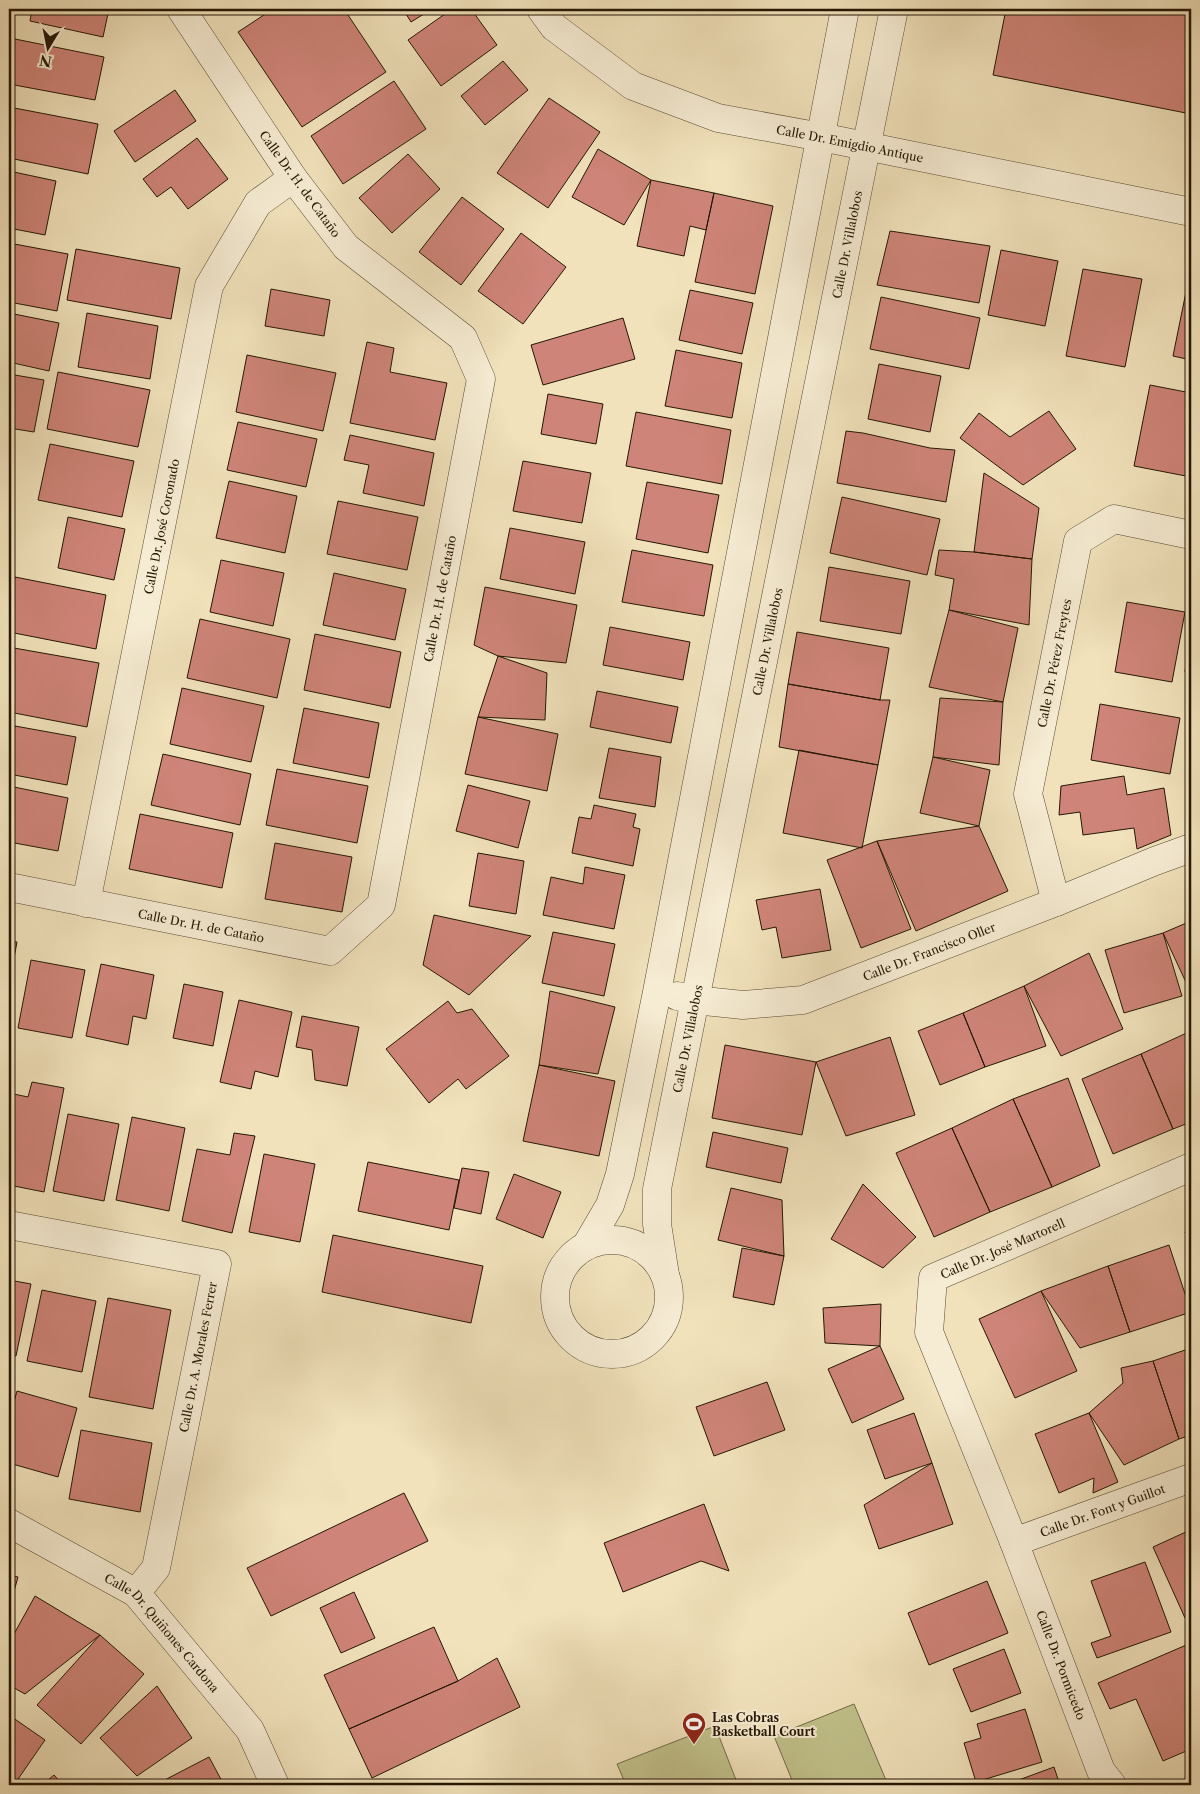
<svg xmlns="http://www.w3.org/2000/svg" width="1200" height="1794" font-family="'Libre Caslon Text',serif">
	<style>
		.green { fill: #c1c18b; stroke: #726c48 }
		.building { fill: #ce8478; stroke: #241704 }
		.lines { fill: none; stroke-linecap: round; stroke-linejoin: round }
		.minor-casing { stroke: #574a32; stroke-width: 29 }
		.minor { stroke: #f6ecd3; stroke-width: 28 }
		.labels { text-anchor: middle; dominant-baseline: central; stroke-width: 4; stroke-linejoin: round; paint-order: stroke }
		.street-label { font-size: 12px; fill: #241704; stroke: #f6ecd3 }
		.poi-label { font-size: 12px; font-weight: bold; fill: #241704; stroke: #f6ecd3; text-anchor: start }
	</style>
	<rect width="100%" height="100%" fill="#f1e2bb"/>
	<filter id="stains"><feTurbulence type="fractalNoise" baseFrequency=".004" numOctaves="4"/><feColorMatrix values="0 0 0 0 .2 0 0 0 0 .09 0 0 0 0 .02 0 0 0 .5 -.17"/></filter>
	<radialGradient id="worn" r=".72"><stop offset=".6" stop-color="#630" stop-opacity="0"/><stop offset="1" stop-color="#630" stop-opacity=".3"/></radialGradient>
	<path class="green" d="M854,1704L888,1785H794L774,1736Z
		M715,1726L738,1785H626L617,1764Z"/>
	<path class="building" d="M32,9H109L103,37L30,21Z
		M273,9H344L386,72L302,127L238,32Z
		M403,9H432L411,22Z
		M452,9H471L497,45L441,86L408,40Z
		M1006,9H1162L1191,14V114L993,75Z
		M15,39L104,57L95,100L9,84V71Z
		M503,61L528,90L485,125L461,96Z
		M394,81L426,129L343,184L311,136Z
		M175,90L196,121L135,162L114,131Z
		M549,98L600,132L548,208L497,173Z
		M9,107L98,124L88,174L9,158Z
		M197,138L228,179L188,209L171,187L157,197L143,179Z
		M598,149L651,180L624,225L572,197Z
		M408,154L440,189L392,233L359,198Z
		M9,171L56,181L45,235L9,228Z
		M651,180L714,193L706,230L690,226L684,256L637,246Z
		M714,193L773,206L755,294L695,282Z
		M462,197L504,229L461,285L419,252Z
		M890,231L990,246L979,303L877,285Z
		M521,233L566,267L523,324L478,291Z
		M9,243L68,254L57,311L9,302Z
		M76,249L180,268L171,319L67,300Z
		M1001,250L1058,261L1045,326L988,315Z
		M1083,269L1142,279L1125,367L1066,356Z
		M1189,277H1191V360L1173,356Z
		M271,289L330,300L324,336L265,326Z
		M690,290L753,303L742,354L679,340Z
		M881,297L980,318L969,369L870,349Z
		M9,313L59,323L49,371L9,362Z
		M87,313L158,326L150,379L78,367Z
		M623,318L635,359L543,385L531,345Z
		M367,342L394,348L390,372L447,383L435,440L350,423Z
		M676,350L742,363L732,418L665,406Z
		M247,355L336,373L323,431L236,412Z
		M879,364L941,376L930,432L868,419Z
		M58,372L150,390L138,447L47,429Z
		M9,374L44,380L34,432L9,428Z
		M1150,385L1191,393V477L1134,466Z
		M548,394L603,404L596,444L541,434Z
		M1049,411L1076,449L1023,485L960,438L979,413L1010,437Z
		M636,412L731,430L722,484L626,466Z
		M238,422L317,439L306,487L227,470Z
		M846,431L863,433L930,448L955,450L946,502L837,483Z
		M350,435L434,453L424,506L363,493L369,465L344,460Z
		M50,444L134,461L122,517L38,500Z
		M523,461L591,473L582,523L513,511Z
		M984,473L1039,508L1032,559L974,552Z
		M229,481L297,496L285,553L216,538Z
		M647,482L719,495L708,553L636,539Z
		M842,497L940,519L927,575L830,553Z
		M338,501L418,517L407,570L327,554Z
		M68,517L125,529L114,580L58,568Z
		M510,528L585,542L575,594L500,579Z
		M632,550L713,565L704,616L622,602Z
		M939,550L974,552L1032,559L1029,625L949,610L954,579L935,575Z
		M221,560L284,573L273,626L210,612Z
		M829,567L910,581L901,634L820,621Z
		M334,573L406,589L395,640L323,625Z
		M15,577L106,595L96,649L9,632V611Z
		M485,587L577,605L566,663L498,656L474,645Z
		M1127,602L1185,612L1172,682L1115,672Z
		M949,610L1018,628L1003,702L929,687Z
		M200,619L290,639L277,698L187,678Z
		M610,627L690,642L683,680L603,665Z
		M1191,628V673L1185,672Z
		M797,632L889,648L880,700L788,684Z
		M315,634L401,652L390,708L304,690Z
		M14,648L99,663L87,727L9,712V676Z
		M498,656L547,673L545,720L478,717Z
		M788,684L880,700H890L878,765L779,747Z
		M182,688L264,706L251,762L170,744Z
		M597,691L678,707L671,743L590,727Z
		M940,698L1003,702L999,765L933,757Z
		M1100,704L1180,718L1170,774L1091,760Z
		M304,708L379,723L369,778L293,763Z
		M478,717L558,734L547,791L465,774Z
		M15,726L76,737L67,785L9,774V758Z
		M609,748L661,757L655,807L599,798Z
		M799,750L878,765L862,848L783,833Z
		M163,754L251,774L240,825L151,805Z
		M933,757L990,770L979,826L920,813Z
		M277,769L368,786L357,843L266,825Z
		M1124,776L1127,795L1164,788L1171,835L1137,849L1134,828L1083,835L1080,812L1059,815L1061,786Z
		M468,785L530,801L518,848L456,831Z
		M9,786L68,798L58,851L9,842Z
		M594,805L636,814L633,827L640,829L633,866L572,853L579,817L591,819Z
		M140,814L233,833L222,888L129,869Z
		M979,826L1008,891L916,931L877,841Z
		M877,841L911,929L861,948L827,860Z
		M275,843L352,857L342,912L265,899Z
		M478,853L524,861L516,914L469,906Z
		M585,867L625,875L614,929L543,915L551,877L583,884Z
		M820,889L831,950L782,958L776,927L762,930L756,900Z
		M434,915L531,936L469,995L423,965Z
		M1191,921V993L1163,933Z
		M553,932L615,944L604,996L542,983Z
		M1163,933L1182,996L1124,1013L1105,950Z
		M9,941L17,942L9,985Z
		M1089,953L1123,1029L1061,1056L1024,986Z
		M31,960L85,970L72,1038L18,1028Z
		M101,964L154,975L146,1019L133,1016L128,1045L86,1036Z
		M184,984L223,992L213,1046L173,1038Z
		M1024,986L1046,1046L985,1067L963,1013Z
		M550,991L615,1007L598,1074L539,1065Z
		M239,1000L292,1012L278,1077L255,1071L251,1089L220,1082Z
		M448,1001L457,1013L472,1009L509,1056L466,1089L458,1079L429,1103L386,1049Z
		M963,1013L985,1067L940,1085L918,1031Z
		M302,1016L359,1027L347,1086L315,1080L312,1050L296,1047Z
		M1191,1031V1122L1173,1129L1141,1054Z
		M890,1037L915,1115L846,1136L816,1062Z
		M725,1045L816,1062L802,1135L712,1118Z
		M1141,1054L1173,1129L1113,1154L1082,1079Z
		M539,1065L615,1081L599,1156L523,1141Z
		M1068,1078L1100,1166L1052,1187L1013,1099Z
		M32,1082L64,1088L44,1192L9,1185V1093L28,1097Z
		M1013,1099L1052,1187L990,1212L952,1128Z
		M68,1114L119,1124L104,1201L53,1191Z
		M132,1117L185,1128L169,1211L116,1200Z
		M952,1128L990,1212L934,1237L896,1153Z
		M713,1132L788,1148L781,1183L706,1167Z
		M234,1133L255,1136L232,1233L182,1221L197,1149L230,1155Z
		M264,1154L315,1164L300,1242L249,1232Z
		M368,1162L459,1180L449,1230L358,1211Z
		M462,1168L489,1172L481,1214L454,1208Z
		M514,1174L561,1192L543,1238L496,1219Z
		M863,1184L916,1237L883,1268L831,1239Z
		M731,1188L782,1200L784,1256L718,1240Z
		M1191,1230V1250L1185,1232Z
		M333,1235L483,1266L471,1323L322,1292Z
		M1169,1245L1191,1312L1130,1332L1108,1266Z
		M742,1248L784,1256L774,1305L733,1297Z
		M1108,1266L1130,1332L1080,1348L1041,1291Z
		M9,1280L31,1284L16,1356L9,1354Z
		M42,1290L96,1301L82,1372L27,1361Z
		M1041,1291L1077,1371L1015,1398L979,1319Z
		M108,1298L171,1310L153,1409L89,1397Z
		M881,1304L880,1346L825,1343L823,1308Z
		M880,1346L904,1399L852,1423L828,1369Z
		M1191,1348V1435L1179,1439L1153,1361Z
		M1153,1361L1179,1439L1124,1465L1089,1413L1123,1383L1121,1368Z
		M767,1382L785,1430L714,1456L696,1407Z
		M17,1391L77,1408L58,1477L9,1463V1420Z
		M914,1413L932,1463L885,1479L867,1430Z
		M1089,1413L1118,1482L1093,1493L1094,1478L1059,1493L1035,1434Z
		M81,1430L152,1443L140,1512L69,1499Z
		M932,1463L953,1524L879,1549L864,1505Z
		M404,1493L428,1541L271,1616L247,1568Z
		M704,1504L729,1571L701,1561L623,1592L604,1543Z
		M1188,1531L1191,1538V1616L1185,1618L1153,1547Z
		M1145,1562L1171,1632L1097,1658L1091,1643L1111,1636L1091,1581Z
		M9,1575L18,1577L9,1609Z
		M987,1581L1008,1633L929,1665L908,1613Z
		M354,1592L375,1638L341,1653L320,1608Z
		M35,1596L100,1635L25,1694L9,1685V1643Z
		M434,1627L458,1681L349,1729L324,1675Z
		M100,1635L144,1674L81,1744L37,1705Z
		M1191,1643V1749L1163,1761L1136,1699L1110,1709L1098,1683Z
		M1004,1649L1021,1693L971,1712L953,1669Z
		M497,1658L520,1707L372,1778L349,1729L458,1681Z
		M157,1686L192,1738L137,1776L100,1738Z
		M1025,1709L1042,1762L976,1782L964,1743L981,1738L977,1724Z
		M9,1715L45,1740L14,1785H9Z
		M209,1757L224,1785H155Z
		M1054,1767L1060,1785H1005Z
		M54,1775L63,1785H42Z"/>
	<g class="lines">
		<g class="minor-casing">
			<g id="minor">
				<path id="s1" d="M541,9L554,27L633,86L718,118L821,137L1191,212"/>
				<path id="s2" d="M9,887L330,951L381,905L481,379L463,338L346,247L293,178L181,9"/>
				<path id="s3" d="M1056,902L1028,794L1078,541L1114,519L1191,535"/>
				<path id="s4" d="M86,903L209,286L258,203L293,178"/>
				<path id="s5" d="M677,996L694,1000L743,1005L803,1000L1056,902L1155,861L1191,848"/>
				<path d="M9,1225L217,1264L156,1568L136,1593"/>
				<circle cx="612" cy="1297" r="57"/>
				<path d="M586,1246L610,1205L620,1174L657,992L845,9"/>
				<path id="s6" d="M665,1275L657,1224V1189L894,9"/>
				<path id="s7" d="M9,1523L136,1593L250,1730L275,1785"/>
				<path id="s8" d="M1014,1542L1191,1478"/>
				<path id="s9" d="M1112,1785L1101,1771L1014,1542L929,1332L933,1278L1191,1167"/>
			</g>
		</g>
		<use href="#minor" class="minor"/>
	</g>
	<defs>
		<g id="stadium-pin" transform="scale(1.25)"><path d="M0 17L-7.5 6A9.5 9.5 0 1 1 7.5 6Z" fill="#8f2418" stroke="#f6ecd3"/><path d="M0-5a6.5 5 0 1 0 0 10a6.5 5 0 1 0 0-10ZM-3.5-1.8h7v3.6h-7Z" fill="#fff"/></g>
	</defs>
	<g fill-rule="evenodd">
		<use href="#stadium-pin" x="694" y="1724"/>
	</g>
	<g class="labels">
		<g class="street-label">
			<text stroke="none"><textPath href="#s1" startOffset="346">Calle Dr. Emigdio Antique</textPath></text>
			<text transform="translate(300 184) rotate(54)">Calle Dr. H. de Cataño</text>
			<text stroke="none"><textPath href="#s6" startOffset="1050">Calle Dr. Villalobos</textPath></text>
			<text stroke="none"><textPath href="#s4" startOffset="384">Calle Dr. José Coronado</textPath></text>
			<text stroke="none"><textPath href="#s2" startOffset="708">Calle Dr. H. de Cataño</textPath></text>
			<text stroke="none"><textPath href="#s6" startOffset="645">Calle Dr. Villalobos</textPath></text>
			<text stroke="none"><textPath href="#s3" startOffset="245">Calle Dr. Pérez Freytes</textPath></text>
			<text stroke="none"><textPath href="#s2" startOffset="196">Calle Dr. H. de Cataño</textPath></text>
			<text stroke="none"><textPath href="#s5" startOffset="262">Calle Dr. Francisco Oller</textPath></text>
			<text stroke="none"><textPath href="#s6" startOffset="240">Calle Dr. Villalobos</textPath></text>
			<text stroke="none"><textPath href="#s9" startOffset="619">Calle Dr. José Martorell</textPath></text>
			<text transform="translate(198 1357) rotate(-79)">Calle Dr. A. Morales Ferrer</text>
			<text stroke="none"><textPath href="#s8" startOffset="94">Calle Dr. Font y Guillot</textPath></text>
			<text stroke="none"><textPath href="#s7" startOffset="191">Calle Dr. Quiñones Cardona</textPath></text>
			<text transform="translate(1061 1665) rotate(69)">Calle Dr. Pormicedo</text>
		</g>
		<g class="poi-label">
			<text x="712" y="1717">Las Cobras<tspan x="712" dy="14">Basketball Court</tspan></text>
		</g>
	</g>
	<rect width="1200" height="1794" fill="none" stroke="#f1e2bb" stroke-width="30"/>
	<rect x="10" y="10" width="1180" height="1774" fill="none" stroke="#241704" stroke-width="2.5"/>
	<rect x="15" y="15" width="1170" height="1764" fill="none" stroke="#241704"/>
	<g transform="translate(48 48) rotate(190)" stroke="#f6ecd3" stroke-width="4" paint-order="stroke">
	<path d="M0-4L9 19L0 12L-9 19Z" fill="#241704"/>
	<text y="-8" font-size="14" font-weight="bold" text-anchor="middle" fill="#241704">N</text>
	</g>
	<rect width="100%" height="100%" filter="url(#stains)"/>
	<rect width="100%" height="100%" fill="url(#worn)"/>
</svg>
